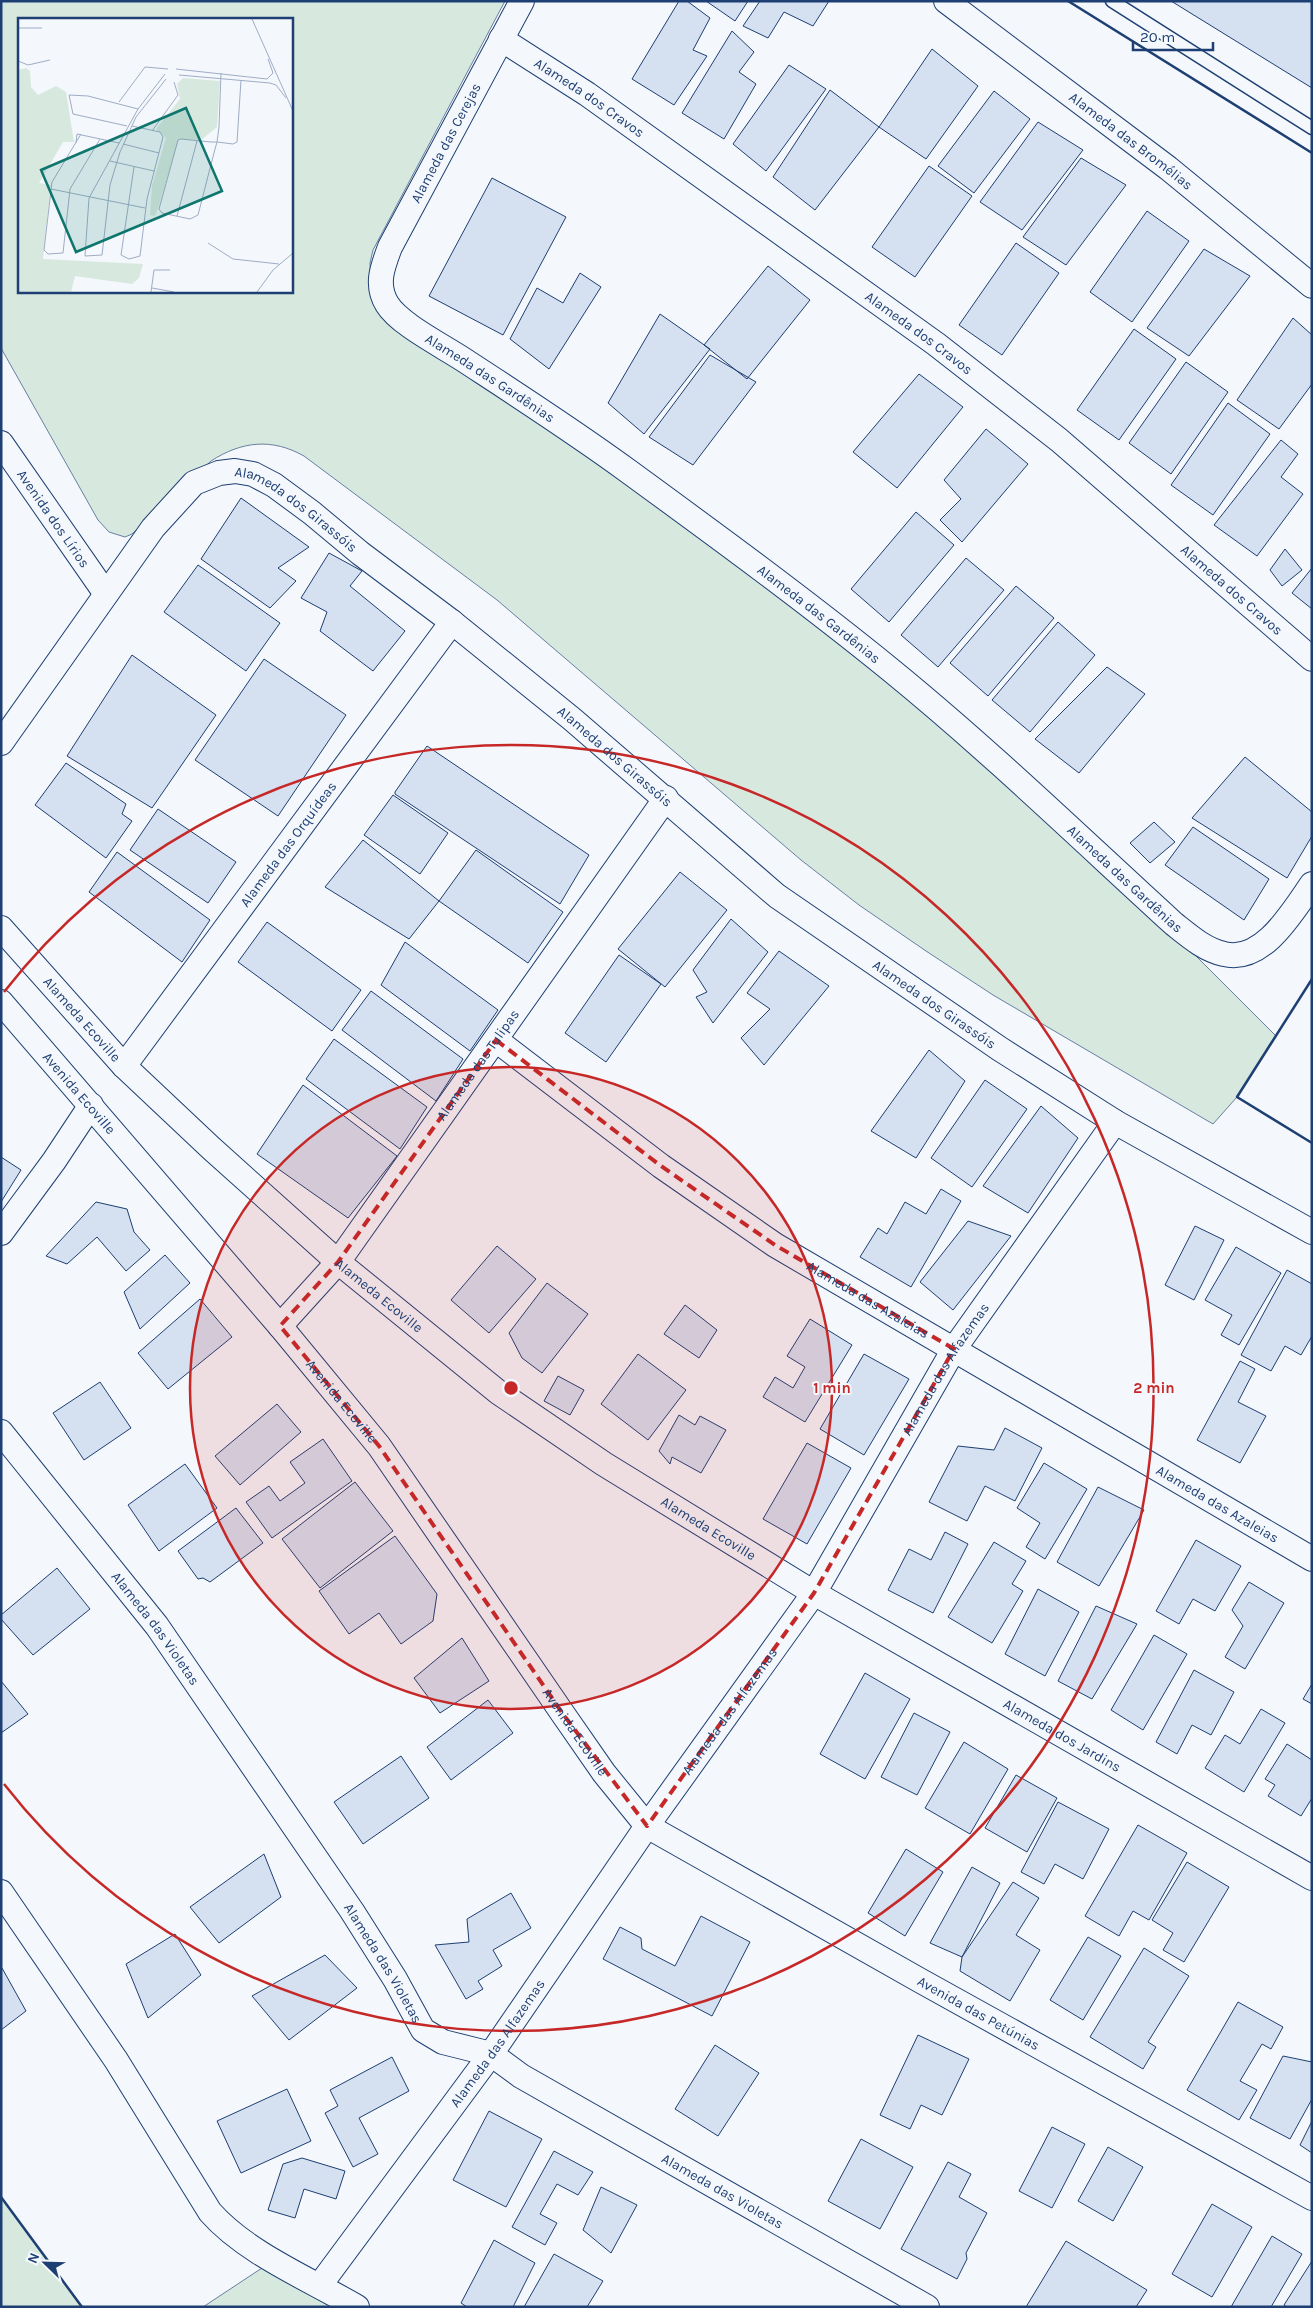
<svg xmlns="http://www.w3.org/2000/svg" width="1313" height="2308" font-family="Karla,sans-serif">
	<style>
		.green { fill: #d7e8df; stroke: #687fa3; fill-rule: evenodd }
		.building { fill: #d5e0f0; stroke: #1d3f73 }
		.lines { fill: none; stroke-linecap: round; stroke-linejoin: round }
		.service-casing { stroke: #1d3f73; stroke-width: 15 }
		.minor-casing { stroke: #1d3f73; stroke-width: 26 }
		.service { stroke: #f4f7fb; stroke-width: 12 }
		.minor { stroke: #f4f7fb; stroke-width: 24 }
		.wall { stroke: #1d3f73; stroke-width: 2.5 }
		.marked { fill: none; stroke: #c62828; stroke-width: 4; stroke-dasharray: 10 6; stroke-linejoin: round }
		.ring { fill: none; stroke: #c62828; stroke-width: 2.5 }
		.labels { text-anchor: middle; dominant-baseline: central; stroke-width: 4; stroke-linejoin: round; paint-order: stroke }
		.street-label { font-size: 14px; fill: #1d3f73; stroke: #f4f7fb }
		.inset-road { fill: none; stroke: #9eadc5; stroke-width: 1 }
		.view { fill: #0f766e; fill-opacity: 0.15; stroke: #0f766e; stroke-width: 2.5 }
		.inset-edge { fill: none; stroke: #1d3f73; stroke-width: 2.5 }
		.centre { fill: #c62828; stroke: #f4f7fb; stroke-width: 2.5 }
		.ring-label { font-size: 15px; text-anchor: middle; font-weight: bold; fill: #c62828; stroke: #f4f7fb; stroke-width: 4; stroke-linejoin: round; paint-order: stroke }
	</style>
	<rect width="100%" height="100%" fill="#f4f7fb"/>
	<path class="green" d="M1,1H505L373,250L370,263L371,289L618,472L926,709L1191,951L1276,1036L1237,1097L1213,1124L993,995L926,951L859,905L801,860L497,600L304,456C272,438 242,441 211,461L132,534L125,537L109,532L98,520L1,348ZM19,19H291V291H19Z
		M1,2197L82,2307H1Z
		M262,2268L331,2307H203Z"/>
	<path class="building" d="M679,1H687L710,18L693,50L707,56L674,105L632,79Z
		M706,1H748L735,21Z
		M760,1H829L813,26L784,12L768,38L743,26Z
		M1171,1H1312V88Z
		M732,31L754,52L739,72L756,84L724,139L682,113Z
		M932,49L978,86L926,159L879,127Z
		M789,65L826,89L766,171L733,144Z
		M830,90L879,127L815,210L773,177Z
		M994,91L1030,119L974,193L938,166Z
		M1038,122L1083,150L1022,230L980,202Z
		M1081,158L1126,185L1066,265L1023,237Z
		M929,166L972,196L915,277L872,247Z
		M492,178L566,217L503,335L429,296Z
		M1147,211L1189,241L1132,322L1090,292Z
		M1016,243L1059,273L1002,355L959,325Z
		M1204,249L1250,276L1189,356L1147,328Z
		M768,266L810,300L747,379L704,345Z
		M580,273L601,287L549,369L510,339L537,288L563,303Z
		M660,314L710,349L644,434L608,403Z
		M1293,318L1312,335V384L1279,429L1237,400Z
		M1134,329L1176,359L1119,440L1077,410Z
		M710,355L756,382L693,465L649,437Z
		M1186,362L1228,392L1171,474L1129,443Z
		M919,374L963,407L897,488L853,452Z
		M1228,403L1270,434L1213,515L1171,485Z
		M986,429L1028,464L962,542L940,520L961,499L944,480Z
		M1281,440L1298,454L1281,477L1303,494L1257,556L1214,525Z
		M241,498L309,547L278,568L296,581L270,608L201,559Z
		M916,512L954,545L889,622L851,589Z
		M1285,549L1302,570L1282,586L1270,570Z
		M329,553L362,571L350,586L405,631L373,671L320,631L327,612L301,598Z
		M966,558L1004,590L938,667L901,635Z
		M198,565L280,623L246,671L164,612Z
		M1312,568V609L1292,593Z
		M1016,586L1054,618L988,696L950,663Z
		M1058,622L1095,655L1030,732L992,700Z
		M132,655L216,715L152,808L67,756Z
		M264,659L346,715L278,816L195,760Z
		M1107,667L1145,694L1079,773L1035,739Z
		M427,746L589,855L560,904L395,794V792Z
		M1245,757L1312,812V836L1287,878L1192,818Z
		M66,763L126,804L122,814L132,821L106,858L35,805Z
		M393,795L448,833L420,874L364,835Z
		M158,809L236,862L208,903L130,850Z
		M1154,822L1175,842L1150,863L1130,843Z
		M1193,827L1269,879L1244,920L1165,865Z
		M363,840L439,901L409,939L325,887Z
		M476,850L563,912L528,963L439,901Z
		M117,852L210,920L182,962L89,892Z
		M680,872L727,910L665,987L618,949Z
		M731,919L768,952L713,1023L696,997L707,992L693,970Z
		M267,922L361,990L332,1031L238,962Z
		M405,942L498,1010L470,1051L381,985Z
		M779,951L829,986L764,1065L741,1038L770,1009L747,993Z
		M619,955L661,984L606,1062L565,1033Z
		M371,991L463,1059L436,1101L342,1030Z
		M334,1039L427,1107L400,1149L306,1079Z
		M929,1050L965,1081L916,1158L871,1131Z
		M985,1080L1027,1109L972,1187L931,1158Z
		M303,1085L397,1156L348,1218L257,1154Z
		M1041,1106L1078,1138L1028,1213L983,1186Z
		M1,1157L21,1170L1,1202Z
		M941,1189L961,1201L911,1287L860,1257L878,1228L887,1234L905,1202L926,1214Z
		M96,1202L127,1209L134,1232L150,1250L126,1271L97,1237L67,1264L46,1256Z
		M968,1221L1011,1236L953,1310L920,1282Z
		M1195,1226L1224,1240L1194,1300L1165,1285Z
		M497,1246L536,1279L489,1333L451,1300Z
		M1236,1247L1281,1273L1239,1345L1221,1335L1232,1315L1205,1300Z
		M165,1255L190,1283L140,1329L124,1292Z
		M1287,1270L1312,1284V1336L1301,1355L1285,1346L1271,1371L1241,1355Z
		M547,1283L588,1314L542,1373L522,1358L509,1333Z
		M200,1299L232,1337L168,1389L138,1353Z
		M685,1305L717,1330L699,1358L664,1334Z
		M810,1319L852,1345L805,1422L763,1397L775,1377L793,1388L805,1367L787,1356Z
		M638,1354L686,1390L648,1440L601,1404Z
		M864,1354L909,1379L864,1455L820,1429Z
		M1240,1361L1255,1369L1238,1402L1266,1416L1240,1463L1197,1440Z
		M558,1376L584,1390L570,1415L544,1401Z
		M100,1382L131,1428L84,1460L53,1413Z
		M277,1404L301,1432L240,1485L215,1456Z
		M679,1415L695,1425L700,1416L726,1430L701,1473L672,1457L670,1464L659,1451Z
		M1005,1428L1042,1448L1015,1501L985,1486L967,1521L929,1502L958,1446L994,1450Z
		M323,1439L352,1481L272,1538L246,1502L269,1486L280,1501L305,1483L290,1462Z
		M807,1443L851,1468L807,1544L763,1519Z
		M1044,1463L1087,1489L1045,1559L1026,1547L1040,1523L1017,1508Z
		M185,1464L217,1508L159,1551L128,1505Z
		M355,1482L393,1531L320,1588L282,1539Z
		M1098,1487L1144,1510L1099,1586L1057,1562Z
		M236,1508L263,1543L210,1582L203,1578L198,1579L178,1551Z
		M945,1532L968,1544L933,1613L888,1590L909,1549L931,1560Z
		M395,1536L437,1594L433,1621L401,1644L379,1613L349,1634L319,1591Z
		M1196,1540L1241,1566L1215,1611L1193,1599L1179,1624L1156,1611Z
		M994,1542L1026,1561L1012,1584L1023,1591L992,1643L948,1617Z
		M57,1568L90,1609L33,1655L1,1619V1615Z
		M1249,1582L1284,1603L1245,1669L1225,1657L1243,1626L1232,1610Z
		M1038,1589L1079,1612L1045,1676L1005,1654Z
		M1096,1606L1137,1624L1092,1699L1058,1681Z
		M1154,1635L1187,1654L1143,1730L1111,1710Z
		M462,1638L489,1681L440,1713L414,1678Z
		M1194,1670L1234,1692L1211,1735L1192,1725L1177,1754L1156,1742Z
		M865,1673L910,1699L865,1779L820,1754Z
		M1,1681L28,1714L1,1733Z
		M1312,1684V1704L1303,1699Z
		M488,1700L513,1733L451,1780L427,1747Z
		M1261,1709L1285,1723L1244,1792L1205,1768L1225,1735L1240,1744Z
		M914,1713L950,1732L917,1795L881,1777Z
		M964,1742L1008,1769L970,1834L925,1808Z
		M1287,1744L1312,1760V1798L1301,1816L1268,1796L1275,1785L1265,1779Z
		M401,1756L429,1798L363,1844L334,1802Z
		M1016,1775L1057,1798L1027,1852L985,1828Z
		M1058,1802L1109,1829L1083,1879L1055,1864L1044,1884L1021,1872Z
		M1138,1825L1187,1853L1149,1920L1133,1911L1119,1936L1085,1916Z
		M906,1849L943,1872L905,1936L868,1913Z
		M264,1854L281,1897L219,1943L190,1907Z
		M1187,1862L1229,1887L1184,1962L1163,1950L1173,1933L1152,1920Z
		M972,1867L1000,1883L962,1957L930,1943Z
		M1013,1882L1039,1898L1016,1935L1040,1950L1010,2001L960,1971L962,1957Z
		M511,1893L531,1928L493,1950L502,1966L478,1981L483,1989L466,1999L435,1945L469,1942L467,1919Z
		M701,1916L750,1942L712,2016L603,1959L620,1927L641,1938L642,1949L675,1966Z
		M175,1934L201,1975L148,2018L126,1964Z
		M1088,1937L1121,1956L1083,2020L1050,2000Z
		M1144,1948L1189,1976L1148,2042L1156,2047L1143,2069L1090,2037Z
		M325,1955L357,1988L289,2040L252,1996Z
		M2,1968L26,2011L1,2030V1969Z
		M1238,2002L1283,2027L1271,2049L1262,2044L1240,2081L1257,2090L1239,2120L1187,2090Z
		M918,2035L969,2059L942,2115L921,2105L910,2129L880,2115Z
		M715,2045L759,2073L718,2136L675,2109Z
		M1283,2056L1312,2062V2099L1290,2139L1250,2118Z
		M392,2057L409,2091L359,2118L378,2154L353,2167L325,2113L338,2106L330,2090Z
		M287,2089L311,2141L241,2173L217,2121Z
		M489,2111L542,2139L506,2207L453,2180Z
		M1312,2121V2153L1300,2145Z
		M1052,2127L1085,2144L1052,2208L1019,2191Z
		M861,2139L913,2167L880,2229L828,2201Z
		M1108,2147L1143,2167L1113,2221L1078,2201Z
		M554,2151L593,2172L578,2195L557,2184L540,2214L557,2223L545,2245L512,2227Z
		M302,2158L345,2171L336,2199L304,2189L295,2218L268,2210L283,2164Z
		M948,2162L971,2174L959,2197L987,2213L966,2253L967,2259L957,2279L901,2249Z
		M601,2187L637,2205L611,2253L583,2230Z
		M1212,2204L1252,2227L1212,2297L1172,2274Z
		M1272,2236L1302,2254L1271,2307H1231Z
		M494,2240L535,2263L513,2307H467L461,2303Z
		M1066,2241L1147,2290L1136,2307H1026Z
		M554,2254L603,2281L587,2307H524Z
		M1312,2261V2307H1287L1284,2305Z"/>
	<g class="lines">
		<g class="service-casing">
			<path id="service" d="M1112,1L1312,128"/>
		</g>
		<g class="minor-casing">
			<g id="minor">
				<path id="s1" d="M522,1L390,247C383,266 375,284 387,304C399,324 443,346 464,360C519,396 575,432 628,471C717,536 806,601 892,671C990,751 1081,839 1174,924C1189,936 1205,950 1224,954C1263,964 1293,911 1312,884"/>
				<path id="s2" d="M946,1L1168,168L1312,286"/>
				<path id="s3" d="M501,39L587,94L936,344L1059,440L1312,659"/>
				<path id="s4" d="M1,443L106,594"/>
				<path id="s5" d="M1,743L153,528L194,483L219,473L235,471L253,474L274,485L312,513L360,553L452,622L572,719L777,896L1000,1049L1115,1122L1312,1232"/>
				<path id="s6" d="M1,928L124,1066L211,1148L338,1262L498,1392L604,1464L814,1593L1312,1878"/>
				<path id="s7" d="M1,1002L280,1326L379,1446L563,1714L604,1773L647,1826L921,1981L1312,2198"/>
				<path id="s8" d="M496,1040L661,1166L775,1245L1312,1559"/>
				<path id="s9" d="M124,1066L452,622"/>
				<path d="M1,1233L54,1161L91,1105"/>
				<path id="s10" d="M280,1326L338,1262L666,798"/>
				<path id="s11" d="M1,1432L157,1626L352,1911L395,1979L423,2030L443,2042L491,2054L521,2076L927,2307"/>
				<path d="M1,1892L116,2060L210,2212C246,2253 309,2279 357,2307"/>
				<path id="s12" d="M320,2285L491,2054L647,1826L814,1593L954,1349L1115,1122"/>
			</g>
		</g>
		<use href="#service" class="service"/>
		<use href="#minor" class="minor"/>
		<path class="wall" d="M1068,1L1312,153
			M1312,979L1237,1097L1312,1143
			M1,2197L82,2307"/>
	</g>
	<path class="marked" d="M496,1040L661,1166L775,1245L954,1349L814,1593L647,1826L563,1714L379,1446L280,1326L338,1262Z"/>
	<circle cx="511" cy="1388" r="321" fill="#c62828" fill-opacity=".12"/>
	<g class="ring">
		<circle cx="511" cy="1388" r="321"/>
		<path d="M4 992A643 643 0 1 1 4 1784"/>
	</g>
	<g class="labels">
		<g class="street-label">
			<text stroke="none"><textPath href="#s3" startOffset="106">Alameda dos Cravos</textPath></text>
			<text stroke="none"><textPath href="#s2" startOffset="232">Alameda das Bromélias</textPath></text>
			<text transform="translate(446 143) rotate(-62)">Alameda das Cerejas</text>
			<text stroke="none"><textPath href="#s3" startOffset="511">Alameda dos Cravos</textPath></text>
			<text stroke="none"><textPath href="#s1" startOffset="466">Alameda das Gardênias</textPath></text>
			<text stroke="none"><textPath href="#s5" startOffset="440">Alameda dos Girassóis</textPath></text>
			<text stroke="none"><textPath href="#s4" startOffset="92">Avenida dos Lírios</textPath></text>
			<text stroke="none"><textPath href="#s3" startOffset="916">Alameda dos Cravos</textPath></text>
			<text stroke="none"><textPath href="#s1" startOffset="871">Alameda das Gardênias</textPath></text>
			<text stroke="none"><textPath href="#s5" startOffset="845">Alameda dos Girassóis</textPath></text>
			<text stroke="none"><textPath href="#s9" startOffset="276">Alameda das Orquídeas</textPath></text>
			<text stroke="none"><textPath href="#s1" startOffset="1276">Alameda das Gardênias</textPath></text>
			<text stroke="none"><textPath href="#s5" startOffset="1250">Alameda dos Girassóis</textPath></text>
			<text stroke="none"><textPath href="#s6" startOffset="122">Alameda Ecoville</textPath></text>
			<text stroke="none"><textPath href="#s10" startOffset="328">Alameda das Tulipas</textPath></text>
			<text stroke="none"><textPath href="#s7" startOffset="120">Avenida Ecoville</textPath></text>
			<text stroke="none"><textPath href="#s6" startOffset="528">Alameda Ecoville</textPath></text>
			<text stroke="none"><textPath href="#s8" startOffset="454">Alameda das Azaleias</textPath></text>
			<text stroke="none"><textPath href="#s12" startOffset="1110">Alameda das Alfazemas</textPath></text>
			<text stroke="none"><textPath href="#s7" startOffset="525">Avenida Ecoville</textPath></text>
			<text stroke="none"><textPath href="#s8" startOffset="859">Alameda das Azaleias</textPath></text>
			<text stroke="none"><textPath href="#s6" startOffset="932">Alameda Ecoville</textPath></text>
			<text stroke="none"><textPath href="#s11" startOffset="250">Alameda das Violetas</textPath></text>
			<text stroke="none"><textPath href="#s12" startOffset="705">Alameda das Alfazemas</textPath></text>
			<text stroke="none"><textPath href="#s7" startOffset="930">Avenida Ecoville</textPath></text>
			<text stroke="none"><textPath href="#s6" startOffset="1342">Alameda dos Jardins</textPath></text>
			<text stroke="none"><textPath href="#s11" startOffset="655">Alameda das Violetas</textPath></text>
			<text stroke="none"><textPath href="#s7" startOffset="1429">Avenida das Petúnias</textPath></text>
			<text stroke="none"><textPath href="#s12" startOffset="300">Alameda das Alfazemas</textPath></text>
			<text stroke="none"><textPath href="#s11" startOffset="1075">Alameda das Violetas</textPath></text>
		</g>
	</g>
	<g transform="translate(18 18)">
		<rect width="275" height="275" fill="#f4f7fb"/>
		<path d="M8,50L12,53L13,69L20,77L38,68L48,74L56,124H45L21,165L33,167L25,241L125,246L121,260L114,266L57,258L53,274H0V52ZM165,60L202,63L199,109L183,122L161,121L140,190L137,198L132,197L134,168L148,120L138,111L162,81L159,66Z" fill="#d7e8df"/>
		<path class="inset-road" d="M234,1L275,93M0,10H24M0,43L10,47L32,42M158,51L249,61L255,55L250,41M203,55L201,109L199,124L197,131L180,197L172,201L144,195L141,191L160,122L163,121L193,124H199L215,126L219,124L223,62M147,56L120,91L71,180L67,238L84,237L92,167L102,134L118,99L148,61M161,57L252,65L258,67L268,80M101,84L127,49L150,51M109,108L55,96L51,77L70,78L120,91M114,108L142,114L145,119L129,181L122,238L111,241L103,237L116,149M134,113L160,77L156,64M63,116L34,164L26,232L30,236L45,235L52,171L82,121M58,125L59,116L101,125M105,126L141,135M92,143L136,153M33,171L127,190M159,198L179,123M190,225L215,241L261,246M134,270L156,274M133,274L136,252H152M239,274L255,252L275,235"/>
		<path class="view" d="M168,90L204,173L58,234L23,152Z"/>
		<rect width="275" height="275" class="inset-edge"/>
	</g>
	<circle cx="511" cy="1388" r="8" class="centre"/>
	<g class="ring-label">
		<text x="832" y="1393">1 min</text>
		<text x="1154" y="1393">2 min</text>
	</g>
	<rect width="1313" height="2308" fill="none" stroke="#1d3f73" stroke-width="5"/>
	<g transform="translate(45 2263) rotate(293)" stroke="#f4f7fb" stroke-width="4" paint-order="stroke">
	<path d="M0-4L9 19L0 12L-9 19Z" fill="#1d3f73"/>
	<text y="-8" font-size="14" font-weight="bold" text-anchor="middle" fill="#1d3f73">N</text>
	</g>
	<path d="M1133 42v8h80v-8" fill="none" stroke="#1d3f73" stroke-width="2.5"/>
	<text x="1140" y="42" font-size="15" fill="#1d3f73" stroke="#f4f7fb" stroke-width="4" paint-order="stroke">20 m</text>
</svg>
